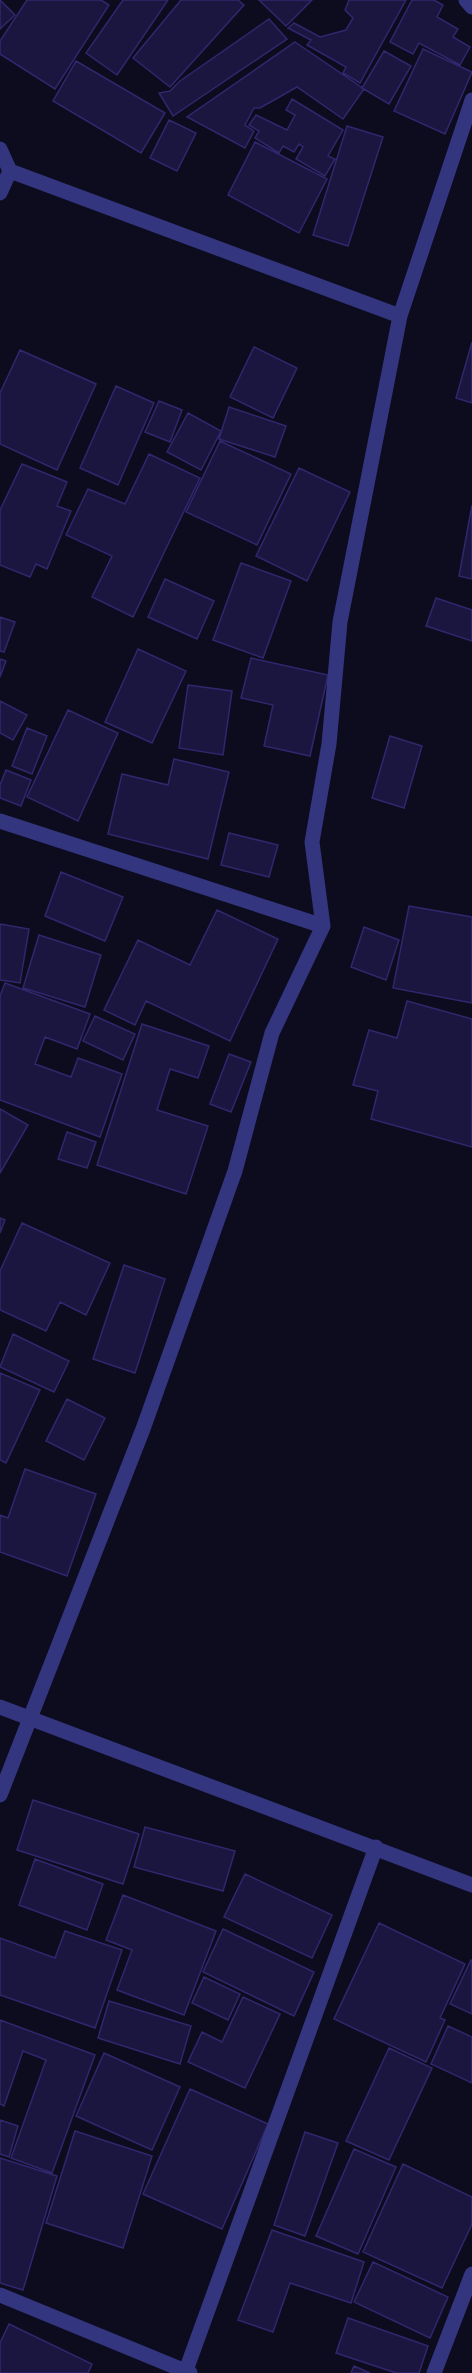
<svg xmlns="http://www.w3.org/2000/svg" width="472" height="2373" font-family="'Open Sans',sans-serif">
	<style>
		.building { fill: #1b1640; stroke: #30276d; stroke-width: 1.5 }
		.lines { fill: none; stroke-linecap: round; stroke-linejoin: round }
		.street { stroke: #33357f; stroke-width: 15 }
	</style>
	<rect width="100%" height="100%" fill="#0d0b1e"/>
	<path class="building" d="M0,0L15,15L0,29Z
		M27,0H101L109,5L55,89L0,54V41Z
		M123,0H168L117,75L86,53Z
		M181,0H238L244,5L170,87L133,58Z
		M259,0H312L286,26Z
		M349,0H406L360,83L343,73L346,67L307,45L311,40L288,28L294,23L320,37L346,30L353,18L345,10Z
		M412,0H434L443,5L437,17L458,29L453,37L470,47L460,65L419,43L413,54L390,42Z
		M269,19L287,39L173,116L159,93L170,91L180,81Z
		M295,42L364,89L343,119L297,87L260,108H254L245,125L254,131L245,148L187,117Z
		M423,49L472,72L445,134L394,111Z
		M384,51L411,66L389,104L362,88Z
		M76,61L165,113L141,153L53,101Z
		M292,99L343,130L328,156L335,159L325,176L296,159L303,147L299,144L294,152L283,146L279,153L255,138L259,131L249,125L256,115L287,130L295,115L286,110Z
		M169,120L196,133L177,171L150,158Z
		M347,126L383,137L348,246L313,235Z
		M255,142L327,179L299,233L228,195Z
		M472,342V403L456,398Z
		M254,347L297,368L273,418L230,397Z
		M20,350L96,384L57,470L0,444V393Z
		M116,386L154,403L118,485L80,468Z
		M159,401L182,410L170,442L145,432Z
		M229,407L286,426L275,457L219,439Z
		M188,413L221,431L201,470L167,452Z
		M220,441L291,474L257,545L186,512Z
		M149,454L200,478L133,617L92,597L112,556L66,535L88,489L125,504Z
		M22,464L67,482L57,506L71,511L47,569L36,564L30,577L0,565V510Z
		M299,468L350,492L307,581L256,556Z
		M472,505V579L459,576Z
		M241,563L291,581L263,658L213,640Z
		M165,579L214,601L197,639L148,617Z
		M436,598L472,610V641L426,626Z
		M0,617L15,622L4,652L0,651Z
		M138,649L186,671L152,743L105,722Z
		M251,658L328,675L310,756L264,746L273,705L241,698Z
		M0,659L6,661L0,677Z
		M188,685L232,691L223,755L179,748Z
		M0,701L27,715L13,740L0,733Z
		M68,710L118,733L78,821L27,797Z
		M27,728L47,736L32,774L12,766Z
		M390,736L422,746L404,808L372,798Z
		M174,759L229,772L208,859L108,834L122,774L168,785Z
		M6,770L31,780L21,806L0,798V785Z
		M229,833L278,845L269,877L221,865Z
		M61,872L123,897L105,941L45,916Z
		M409,906L472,917V1003L393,988Z
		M217,910L278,939L230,1041L146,1001L135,1025L104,1010L138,940L190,965Z
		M0,924L29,929L20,983L0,980Z
		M364,927L399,940L386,980L351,967Z
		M39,935L101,955L85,1007L23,988Z
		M5,983L90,1014L77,1049L45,1037L35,1064L71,1077L78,1058L122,1074L100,1137L0,1100V996Z
		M407,1001L472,1019V1147L371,1119L378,1091L353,1085L369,1030L397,1038Z
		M95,1016L135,1034L123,1060L83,1041Z
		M142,1024L209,1046L198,1078L170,1069L157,1110L208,1126L186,1194L97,1165Z
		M229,1054L251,1062L231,1112L210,1104Z
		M0,1109L28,1125L0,1173Z
		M67,1132L96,1142L87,1168L58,1159Z
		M0,1218L5,1220L0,1233Z
		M22,1223L110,1263L86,1315L60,1302L46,1331L0,1310V1271Z
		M124,1265L165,1279L135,1373L93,1359Z
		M13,1334L69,1361L54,1392L0,1367Z
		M0,1373L40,1390L6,1463L0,1460Z
		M67,1399L105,1418L84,1460L46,1441Z
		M25,1469L96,1494L67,1576L0,1552V1515L8,1518Z
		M33,1800L139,1834L123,1884L17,1850Z
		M145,1827L235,1851L223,1891L134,1867Z
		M35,1859L103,1884L87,1930L19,1905Z
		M245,1874L332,1915L312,1958L224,1917Z
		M123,1895L216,1931L184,2015L117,1990L132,1950L106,1940Z
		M379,1923L465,1964L440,2018L445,2020L426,2062L334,2019Z
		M223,1929L314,1972L294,2016L203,1972Z
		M65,1931L122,1950L95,2028L0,1995V1938L55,1958Z
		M471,1960L472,1961V2014L450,2004Z
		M204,1977L240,1994L228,2020L192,2003Z
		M243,1997L280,2014L245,2088L188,2062L202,2032L222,2042Z
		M109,2001L191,2026L180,2064L98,2038Z
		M0,2020L95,2055L52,2173L11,2158L46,2060L23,2051L4,2106L0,2104Z
		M448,2026L472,2037V2083L431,2064Z
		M389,2048L432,2068L389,2160L346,2141Z
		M104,2053L180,2087L152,2150L76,2116Z
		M190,2089L268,2124L222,2229L143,2194Z
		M0,2120L18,2126L9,2157L0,2154Z
		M75,2131L152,2156L123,2248L46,2223Z
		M305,2132L338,2143L305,2236L274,2225Z
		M354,2149L396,2167L358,2254L316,2236Z
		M0,2158L57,2176L23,2290L0,2283Z
		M403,2164L472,2197V2224L442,2288L363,2252Z
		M272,2230L364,2262L351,2303L290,2283L273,2332L238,2320Z
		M373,2262L448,2297L430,2338L354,2302Z
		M348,2318L428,2346L419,2373H396L336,2353Z
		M9,2324L92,2364L88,2373H0V2343Z
		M354,2366L370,2373H351Z"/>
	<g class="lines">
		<path class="street" d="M466,0L472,7
			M0,149L10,171L400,316
			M0,193L10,171
			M0,821L323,926
			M0,1707L472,1885
			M0,1795L143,1429L235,1171L272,1033L323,926L312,842L329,744L340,622L400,316L472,100
			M0,2295L190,2373
			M185,2373L376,1847
			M434,2373L472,2274"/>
	</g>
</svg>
